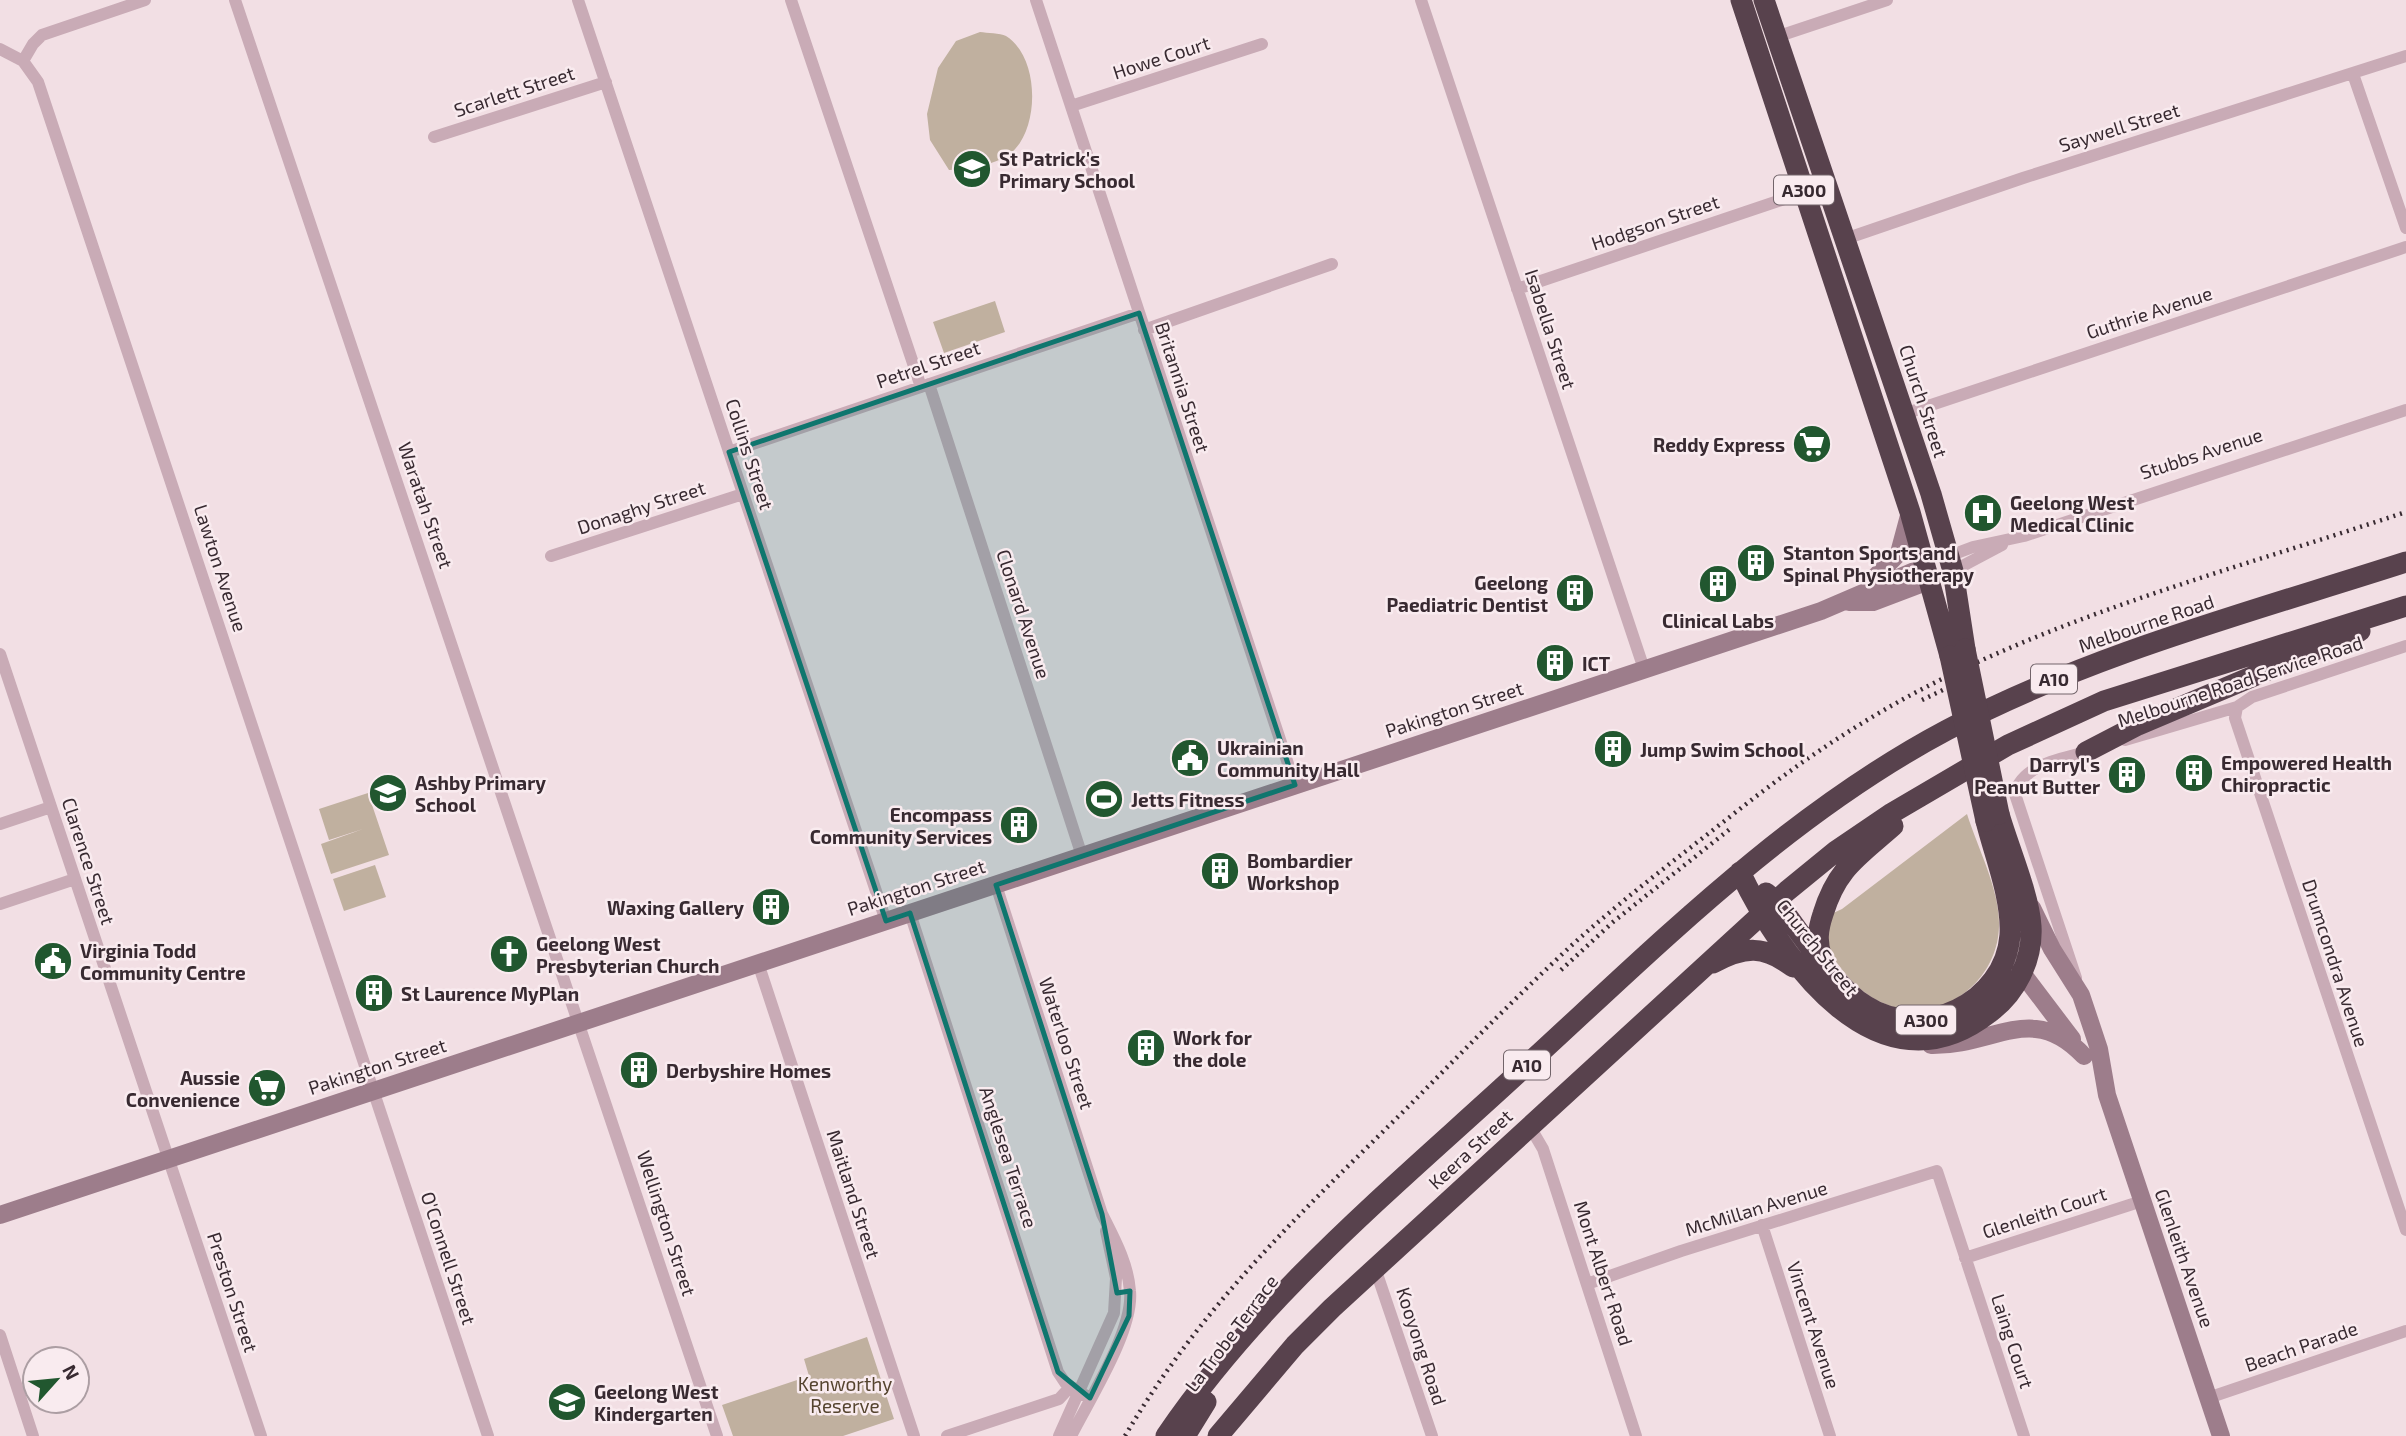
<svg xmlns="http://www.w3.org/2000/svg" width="2406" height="1436" font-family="'Exo 2',sans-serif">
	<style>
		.green { fill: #c0b09f }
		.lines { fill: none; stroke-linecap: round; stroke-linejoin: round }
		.street { stroke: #c9abb6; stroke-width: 12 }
		.secondary { stroke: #9d7d8b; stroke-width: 18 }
		.highway { stroke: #58424d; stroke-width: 21 }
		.rail { stroke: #382a31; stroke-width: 4.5; stroke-dasharray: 2 5; stroke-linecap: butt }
		.highway-bridge { stroke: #58424d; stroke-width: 21 }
		.marked { fill: #0f766e; fill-opacity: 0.2; stroke: #0f766e; stroke-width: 5; stroke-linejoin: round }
		.labels { text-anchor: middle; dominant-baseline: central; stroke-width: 5; stroke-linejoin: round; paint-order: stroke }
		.shield { fill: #f9ebef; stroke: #72646a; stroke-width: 2 }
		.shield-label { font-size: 18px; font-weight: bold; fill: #382a31 }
		.street-label { font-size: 19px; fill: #382a31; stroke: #f9ebef }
		.poi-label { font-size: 19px; font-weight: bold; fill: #382a31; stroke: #f9ebef; text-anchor: start }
		.park-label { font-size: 19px; fill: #55442f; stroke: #f9ebef }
	</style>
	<rect width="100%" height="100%" fill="#f2dfe4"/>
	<path class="green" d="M980,32C987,33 1000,33 1006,36C1040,57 1040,129 1011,153C993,166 970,169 949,170L930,140L927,114L938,68L956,41Z
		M995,301L1005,332L944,353L933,322Z
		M368,793L389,855L331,874L321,844L363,829L329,840L319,809Z
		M1967,814C1978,849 2000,890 1999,926C1998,984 1937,1028 1883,1003C1857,992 1842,970 1826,948L1829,915L1842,909Z
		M375,865L386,897L344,911L333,879Z
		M867,1337L894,1419L843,1436H733L722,1405L809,1376L804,1359Z"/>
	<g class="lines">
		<path class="street" d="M235,0L717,1436
			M578,0L886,921
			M791,0L921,387
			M1036,0L1295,785
			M1421,0L1644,669
			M1776,37L1887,0
			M0,49L23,61L38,82L488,1436
			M23,61L33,44L42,35L145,0
			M2353,74L2406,228
			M1071,106L1262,44
			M434,137L606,82
			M1845,239L2023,178L2406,56
			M1517,289L1805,192
			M1144,330L1332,264
			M929,384L1082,856
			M1904,414L2406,247
			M729,452L1139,313
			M551,556L743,494
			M1949,556L1973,547L2024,536L2406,410
			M1953,571L2002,545
			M0,654L261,1436
			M2237,707L2235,718L2406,1230
			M2125,740L2237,707L2252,697L2406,646
			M0,824L51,807
			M996,885L1102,1214C1114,1238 1128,1263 1130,1291C1134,1330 1089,1400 1071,1436
			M0,904L75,879
			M910,913L1058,1372L1066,1384L1090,1398
			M758,963L914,1436
			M2076,978L2015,794C2021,764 2065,758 2091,751
			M1529,1125L1543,1149L1636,1436
			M1762,1225L1830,1436
			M1965,1258L2142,1201
			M1375,1268L1432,1436
			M1587,1284L1681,1251L1937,1171L2024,1436
			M0,1335L33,1436
			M2208,1398L2406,1331
			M947,1436L1059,1399L1070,1387
			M1059,1436L1114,1313L1116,1278L1106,1231"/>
		<path class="secondary" d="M1870,582L1899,553L1910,512
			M1849,602H1873L1931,580
			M2032,908L2052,949L2081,995L2099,1049L2107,1095L2221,1436
			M2022,973L2072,1039
			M1931,1045C1994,1046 2033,1001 2084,1056
			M0,1215L1821,611L1926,566"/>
		<path class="highway" d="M1741,0L1910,512L1950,656
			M1764,0L1931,494L1953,571L1965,649
			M2086,752L2138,725L2360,631
			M1740,872C1782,960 1879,1099 1989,1013C2016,993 2033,960 2031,926C2029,894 2008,846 1999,814
			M1766,893L1776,901C1802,933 1831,984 1866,1006C1922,1042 2005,1003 2010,935C2012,898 1995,857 1986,821
			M1822,957C1816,942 1818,929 1823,914C1837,868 1858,857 1893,826
			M1713,963C1745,946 1764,945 1793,967
			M1166,1436C1261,1296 1393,1188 1517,1074C1652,951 1783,817 1947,730C2091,654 2251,612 2406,562
			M1185,1436L1206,1402
			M1218,1436L1295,1345L1332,1308L1787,891L1836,851L1892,813L2008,745L2104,701L2406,606"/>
		<path class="rail" d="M1922,700L1972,676
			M1561,970L1613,922L1730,829
			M1125,1436C1203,1303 1302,1212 1410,1105C1463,1051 1516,997 1572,945C1624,898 1680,856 1736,812C1799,762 1867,716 1940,680C2087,607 2250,564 2406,512"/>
		<path class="highway-bridge" d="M1965,649L1999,814
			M1950,656L1986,821"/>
	</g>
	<path class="marked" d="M1139,313L1295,785L996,885L1102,1214L1117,1293L1130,1291L1129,1316L1090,1398L1058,1372L910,913L886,921L729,452Z"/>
	<defs>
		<g id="school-disc" transform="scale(2.0125)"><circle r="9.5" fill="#21572f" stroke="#f9ebef"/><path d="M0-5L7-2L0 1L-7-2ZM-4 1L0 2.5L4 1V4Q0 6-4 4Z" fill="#fff"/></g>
		<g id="supermarket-disc" transform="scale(2.0125)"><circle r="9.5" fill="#21572f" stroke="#f9ebef"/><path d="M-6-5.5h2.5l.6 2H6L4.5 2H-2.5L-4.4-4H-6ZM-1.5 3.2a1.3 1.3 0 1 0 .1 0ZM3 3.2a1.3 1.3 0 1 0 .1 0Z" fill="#fff"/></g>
		<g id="hospital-disc" transform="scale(2.0125)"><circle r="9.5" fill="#21572f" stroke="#f9ebef"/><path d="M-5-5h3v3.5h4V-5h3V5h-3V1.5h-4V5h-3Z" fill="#fff"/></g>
		<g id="building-disc" transform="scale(2.0125)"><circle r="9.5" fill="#21572f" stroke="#f9ebef"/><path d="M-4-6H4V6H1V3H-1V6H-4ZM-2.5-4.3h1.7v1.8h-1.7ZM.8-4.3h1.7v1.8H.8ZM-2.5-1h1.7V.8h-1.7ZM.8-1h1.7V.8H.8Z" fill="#fff"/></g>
		<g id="civic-disc" transform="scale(2.0125)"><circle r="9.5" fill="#21572f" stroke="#f9ebef"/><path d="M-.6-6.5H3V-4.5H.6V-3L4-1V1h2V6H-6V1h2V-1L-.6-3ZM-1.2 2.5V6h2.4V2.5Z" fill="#fff"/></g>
		<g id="stadium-disc" transform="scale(2.0125)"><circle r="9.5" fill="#21572f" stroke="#f9ebef"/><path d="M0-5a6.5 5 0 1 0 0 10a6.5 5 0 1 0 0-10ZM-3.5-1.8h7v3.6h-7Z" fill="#fff"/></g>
		<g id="church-disc" transform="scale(2.0125)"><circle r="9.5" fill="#21572f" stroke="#f9ebef"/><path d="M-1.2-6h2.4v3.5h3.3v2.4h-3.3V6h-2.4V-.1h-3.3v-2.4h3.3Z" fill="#fff"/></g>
	</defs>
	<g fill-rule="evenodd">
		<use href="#school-disc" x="972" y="169"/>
		<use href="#supermarket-disc" x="1812" y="444"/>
		<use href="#hospital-disc" x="1983" y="513"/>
		<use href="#building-disc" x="1756" y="563"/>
		<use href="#building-disc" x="1718" y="584"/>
		<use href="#building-disc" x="1575" y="593"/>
		<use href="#building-disc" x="1555" y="663"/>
		<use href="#building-disc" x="1613" y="749"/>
		<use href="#civic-disc" x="1190" y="758"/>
		<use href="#building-disc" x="2194" y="773"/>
		<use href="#building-disc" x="2127" y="775"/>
		<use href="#school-disc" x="388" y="793"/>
		<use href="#stadium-disc" x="1104" y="799"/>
		<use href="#building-disc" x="1019" y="825"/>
		<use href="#building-disc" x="1220" y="871"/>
		<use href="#building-disc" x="771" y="907"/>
		<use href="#church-disc" x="509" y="954"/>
		<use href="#civic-disc" x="53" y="961"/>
		<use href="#building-disc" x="374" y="993"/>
		<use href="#building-disc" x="1146" y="1048"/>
		<use href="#building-disc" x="639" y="1070"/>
		<use href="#supermarket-disc" x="267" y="1088"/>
		<use href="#school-disc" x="567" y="1402"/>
	</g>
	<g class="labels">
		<g class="shield">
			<rect x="1774" y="175.5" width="60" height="29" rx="5"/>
			<rect x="2031" y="664.5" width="46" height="29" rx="5"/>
			<rect x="1896" y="1005.5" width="60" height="29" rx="5"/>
			<rect x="1504" y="1050.5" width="46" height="29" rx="5"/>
		</g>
		<g class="shield-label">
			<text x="1804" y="190">A300</text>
			<text x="2054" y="679">A10</text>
			<text x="1926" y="1020">A300</text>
			<text x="1527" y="1065">A10</text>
		</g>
		<g class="street-label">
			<text transform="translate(1161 57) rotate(-18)">Howe Court</text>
			<text transform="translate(514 91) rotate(-18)">Scarlett Street</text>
			<text transform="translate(2119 127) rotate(-17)">Saywell Street</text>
			<text transform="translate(1655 222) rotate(-19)">Hodgson Street</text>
			<text transform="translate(2149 312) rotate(-18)">Guthrie Avenue</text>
			<text transform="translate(1551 329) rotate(72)">Isabella Street</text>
			<text transform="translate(928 364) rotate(-19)">Petrel Street</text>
			<text transform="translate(1183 387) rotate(72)">Britannia Street</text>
			<text transform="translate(1924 401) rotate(72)">Church Street</text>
			<text transform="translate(2201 453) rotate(-18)">Stubbs Avenue</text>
			<text transform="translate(750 454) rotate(72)">Collins Street</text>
			<text transform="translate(426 505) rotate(71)">Waratah Street</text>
			<text transform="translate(641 507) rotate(-18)">Donaghy Street</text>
			<text transform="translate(221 568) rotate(72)">Lawton Avenue</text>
			<text transform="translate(1024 614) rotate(72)">Clonard Avenue</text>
			<text transform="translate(2146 623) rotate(-19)">Melbourne Road</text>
			<text transform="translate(2240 681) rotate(-18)">Melbourne Road Service Road</text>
			<text transform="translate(1454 709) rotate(-18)">Pakington Street</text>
			<text transform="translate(89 861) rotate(72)">Clarence Street</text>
			<text transform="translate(916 887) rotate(-18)">Pakington Street</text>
			<text transform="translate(1818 947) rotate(51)">Church Street</text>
			<text transform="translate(2336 963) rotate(72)">Drumcondra Avenue</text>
			<text transform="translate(1067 1043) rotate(72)">Waterloo Street</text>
			<text transform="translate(377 1066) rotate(-18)">Pakington Street</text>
			<text transform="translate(1470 1149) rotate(-43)">Keera Street</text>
			<text transform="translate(1009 1157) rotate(72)">Anglesea Terrace</text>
			<text transform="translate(854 1194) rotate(72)">Maitland Street</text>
			<text transform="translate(1756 1208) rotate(-17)">McMillan Avenue</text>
			<text transform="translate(2044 1212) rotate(-18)">Glenleith Court</text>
			<text transform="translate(667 1223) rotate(72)">Wellington Street</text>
			<text transform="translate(449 1258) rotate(72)">O'Connell Street</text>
			<text transform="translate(2185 1258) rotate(71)">Glenleith Avenue</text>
			<text transform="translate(1604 1273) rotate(72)">Mont Albert Road</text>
			<text transform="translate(233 1292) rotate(72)">Preston Street</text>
			<text transform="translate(1814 1325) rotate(72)">Vincent Avenue</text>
			<text transform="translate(1231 1333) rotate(-53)">La Trobe Terrace</text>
			<text transform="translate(2013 1341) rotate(72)">Laing Court</text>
			<text transform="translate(1422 1346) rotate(72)">Kooyong Road</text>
			<text transform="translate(2301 1346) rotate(-19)">Beach Parade</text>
		</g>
		<g class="poi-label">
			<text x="999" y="158">St Patrick's<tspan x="999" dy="22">Primary School</tspan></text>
			<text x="1785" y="444" text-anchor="end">Reddy Express</text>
			<text x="2010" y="502">Geelong West<tspan x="2010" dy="22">Medical Clinic</tspan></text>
			<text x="1783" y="552">Stanton Sports and<tspan x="1783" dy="22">Spinal Physiotherapy</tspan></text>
			<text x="1548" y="582" text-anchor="end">Geelong<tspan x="1548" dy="22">Paediatric Dentist</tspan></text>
			<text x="1718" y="620" text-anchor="middle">Clinical Labs</text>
			<text x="1582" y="663">ICT</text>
			<text x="1217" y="747">Ukrainian<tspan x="1217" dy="22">Community Hall</tspan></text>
			<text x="1640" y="749">Jump Swim School</text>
			<text x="2221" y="762">Empowered Health<tspan x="2221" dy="22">Chiropractic</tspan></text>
			<text x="2100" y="764" text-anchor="end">Darryl's<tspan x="2100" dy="22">Peanut Butter</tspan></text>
			<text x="415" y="782">Ashby Primary<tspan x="415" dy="22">School</tspan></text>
			<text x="1131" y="799">Jetts Fitness</text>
			<text x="992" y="814" text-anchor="end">Encompass<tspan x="992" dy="22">Community Services</tspan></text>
			<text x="1247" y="860">Bombardier<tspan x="1247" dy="22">Workshop</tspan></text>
			<text x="744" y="907" text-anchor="end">Waxing Gallery</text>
			<text x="536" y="943">Geelong West<tspan x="536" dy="22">Presbyterian Church</tspan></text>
			<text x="80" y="950">Virginia Todd<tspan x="80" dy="22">Community Centre</tspan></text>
			<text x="401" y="993">St Laurence MyPlan</text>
			<text x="1173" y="1037">Work for<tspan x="1173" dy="22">the dole</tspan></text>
			<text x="666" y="1070">Derbyshire Homes</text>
			<text x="240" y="1077" text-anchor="end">Aussie<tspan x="240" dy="22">Convenience</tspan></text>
			<text x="594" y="1391">Geelong West<tspan x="594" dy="22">Kindergarten</tspan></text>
		</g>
		<g class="park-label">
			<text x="845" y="1383">Kenworthy<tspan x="845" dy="22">Reserve</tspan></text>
		</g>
	</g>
	<g transform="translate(56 1380) rotate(63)"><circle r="33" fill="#f9ebef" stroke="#ac9ea3" stroke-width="2"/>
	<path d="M0-5L12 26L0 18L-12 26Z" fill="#21572f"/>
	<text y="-10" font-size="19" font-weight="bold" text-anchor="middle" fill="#382a31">N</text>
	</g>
</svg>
